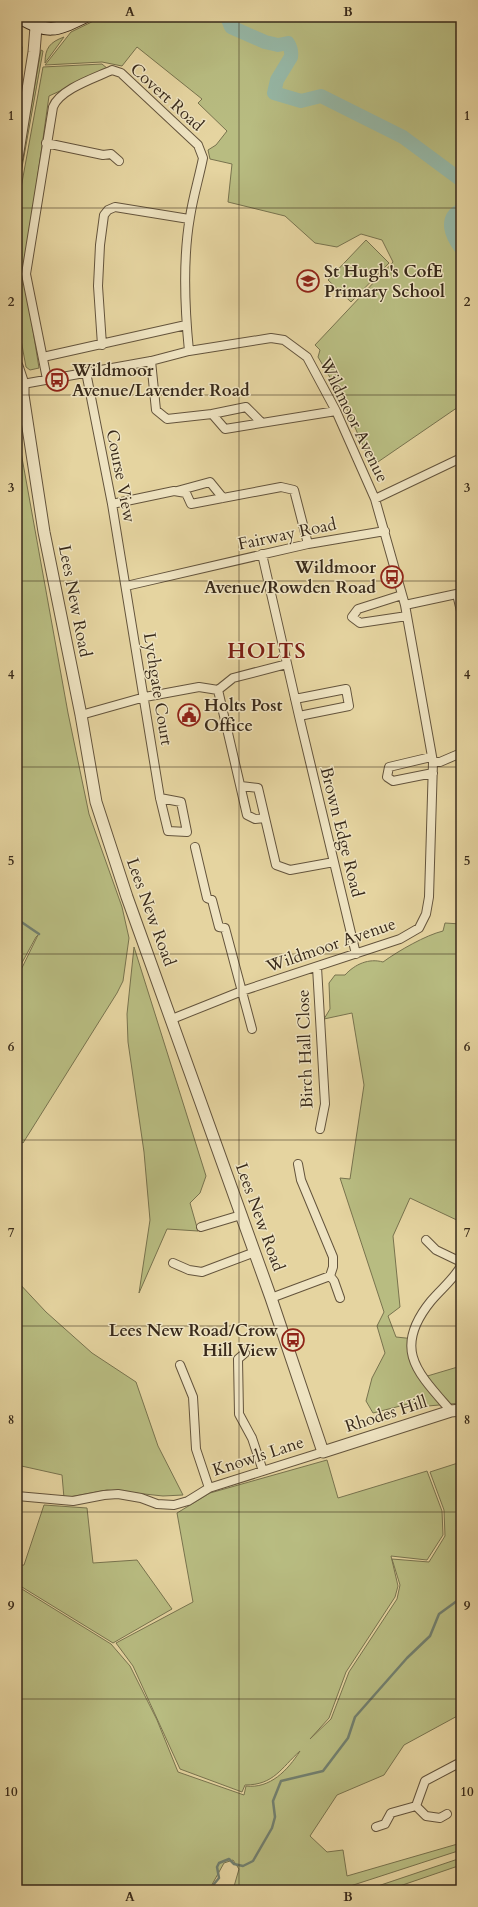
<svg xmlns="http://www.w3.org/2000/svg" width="478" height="1907" font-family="Cardo,serif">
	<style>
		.green { fill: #b8bc81; stroke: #78734e }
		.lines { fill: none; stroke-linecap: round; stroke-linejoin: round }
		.stream { stroke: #717f6f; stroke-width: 2.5 }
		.river { stroke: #96b8a7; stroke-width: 14 }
		.minor-casing { stroke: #64543c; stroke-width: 10 }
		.tertiary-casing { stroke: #64543c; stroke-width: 13 }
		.secondary-casing { stroke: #392a1a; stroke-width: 14 }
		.minor { stroke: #eee3c1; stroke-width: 8 }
		.tertiary { stroke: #eee3c1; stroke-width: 11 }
		.secondary { stroke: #eee3c1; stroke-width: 12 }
		.grid { fill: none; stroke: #392a1a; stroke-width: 1; stroke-opacity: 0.55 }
		.labels { text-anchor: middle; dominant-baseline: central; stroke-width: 3; stroke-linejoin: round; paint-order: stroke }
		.street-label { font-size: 17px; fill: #392a1a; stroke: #eee3c1 }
		.poi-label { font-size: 17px; font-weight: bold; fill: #392a1a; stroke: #eee3c1; text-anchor: start }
		.district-label { font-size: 21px; font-weight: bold; letter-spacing: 1px; fill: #7a1f14; stroke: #eee3c1 }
		.neatline { fill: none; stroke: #392a1a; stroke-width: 1.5 }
		.grid-label { font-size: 13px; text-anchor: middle; font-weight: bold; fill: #392a1a }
	</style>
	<rect width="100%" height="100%" fill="#e5d4a0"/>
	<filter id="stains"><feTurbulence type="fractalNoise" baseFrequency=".005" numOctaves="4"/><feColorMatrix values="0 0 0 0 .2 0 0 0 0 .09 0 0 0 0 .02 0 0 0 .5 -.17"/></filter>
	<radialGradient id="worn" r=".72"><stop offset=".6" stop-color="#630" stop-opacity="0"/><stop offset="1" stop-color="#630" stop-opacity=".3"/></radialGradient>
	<path class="green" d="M102,17H451L461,22V405L372,466L342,398L318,357L320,350L315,345L393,262L382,240L361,234L337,247L315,243L285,216L228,202L232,164L210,159L208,150L216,145L227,131L198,103L202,99L137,47L122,66L102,62L45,65L71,32Z
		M64,37L45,63C45,48 50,42 64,37Z
		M17,38L22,47L20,95L17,111Z
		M41,50L43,51L17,195V185Z
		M102,64L108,69L49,96L24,274L39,368L30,370L26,367L17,318V210L43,67Z
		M366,240L389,263L351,302L328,280Z
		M17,430L68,713L89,814L122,907L129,938L123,981L117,993L23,1143L17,1139V978L38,935L36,937L17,972Z
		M445,923L461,924V1222L410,1198L393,1236L400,1307L388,1316L396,1337L415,1339L416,1357L424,1377L461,1366V1403L428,1406L408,1404L373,1413L366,1401L372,1378L385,1353L377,1326L384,1312L340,1178L350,1179L364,1085L352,1013L324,1019L330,1009L329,983L335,975H345C355,964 369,958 383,962C398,951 426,935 443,931Z
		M134,947L206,1176L200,1193L190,1203L198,1231L167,1229L139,1293L150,1220L144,1152L128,1042L127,1014Z
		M17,1281L46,1312L92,1353L136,1382L158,1446L183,1495L163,1496L107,1490L64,1498L62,1475L17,1465Z
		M327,1460L338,1498L427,1471L442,1511L443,1535L427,1560L391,1556L398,1586L395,1597L346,1672L329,1718L310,1739L331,1719L349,1672L397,1599L400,1585L392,1559L429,1562L445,1536L444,1510L430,1472L461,1462V1714L404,1745L384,1775L337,1795L310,1836L327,1852L343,1850L347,1876L461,1843V1850L338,1890H233L239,1869L233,1860L224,1863L209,1890H17V1586L111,1644L130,1666L157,1720L178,1772L244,1795L246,1786C270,1789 288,1770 300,1751C281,1768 274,1785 245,1785L242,1792L180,1769L133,1666L116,1643L193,1602L177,1513L210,1493Z
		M44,1505L87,1508L93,1563L137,1560L172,1609L113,1643L17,1584V1566L24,1565Z
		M461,1858V1865L388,1890H366Z"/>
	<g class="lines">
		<path class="stream" d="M17,919L39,934
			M212,1890L214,1884L219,1878L217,1867L219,1863L229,1859L234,1864L243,1866L253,1861L272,1828L275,1817L273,1801L281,1781L323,1771L348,1738L355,1717L407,1658L430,1636L439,1614L461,1598"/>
		<path class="river" d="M227,17L231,27L265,42L278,45L288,43C291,48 292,51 291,57L277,80L274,93L301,101L321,96L403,137L461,180
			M461,210C444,219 452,236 461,248"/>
		<g class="minor-casing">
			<path id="minor" d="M46,143L103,155L111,154L119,161
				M102,345L98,286L100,245L104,215L108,210L115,207L189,219
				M43,357L186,325
				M151,361L156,410L167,419L212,414L225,429L336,411
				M86,372L112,504L160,798L168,831L187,832L181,802L160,798
				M47,379L26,274L53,107C60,89 95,78 112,70L121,73L198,145L203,158C199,178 193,197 190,217C183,257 185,311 189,351
				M23,384L151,361L189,351L271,338L284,340L307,357L336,411L375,499L405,605L433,762L429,897L426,914L419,928L400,939L242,991L172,1019
				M212,414L246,407L261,422
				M177,491L210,482L223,498
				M375,499L461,458
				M112,504L174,491L186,493L191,504L281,487L294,490L308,544
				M262,554L299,716L356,954
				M126,586L308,544L385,531
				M457,594L461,611
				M402,595L358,609L352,617L360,623L407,616
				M405,605L461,593
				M218,690L247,815L255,819L265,818L276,865L290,870L334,862
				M295,699L346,689L349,706L299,716
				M81,715L145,697L199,687L218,690L233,678L287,664
				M431,757L389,767L387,777L393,781L433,773
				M433,762H440L461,753
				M241,786L258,788L265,818
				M195,847L207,898L212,900L219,927L225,928L252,1029
				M317,967L325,1104L320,1129
				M201,1227L241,1215
				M426,1240L436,1250L461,1262
				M173,1263L189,1270L202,1272L255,1252
				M330,1276L334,1281L340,1298
				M271,1298L330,1276L333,1267V1257L301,1180L298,1164
				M245,1353L238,1359L239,1414L252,1438L263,1471
				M180,1365L193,1397L196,1449L209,1488
				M451,1411C417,1372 392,1349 431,1301C441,1289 453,1280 461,1266
				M17,1496L73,1501L104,1495L118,1494L141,1498L157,1504L174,1505L188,1501L209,1488L323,1452
				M416,1806L425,1781L461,1762
				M416,1806L426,1816L440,1818L447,1814
				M376,1827L385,1824L391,1813L416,1806"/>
		</g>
		<g class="tertiary-casing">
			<path id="tertiary" d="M17,158L34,52L36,27
				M17,366L23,384V395L44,532L81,715L96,802L127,897L271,1298L323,1452L451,1411L461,1410"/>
		</g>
		<g class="secondary-casing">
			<path id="secondary" d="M19,17C48,34 55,31 84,17"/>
		</g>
		<use href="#minor" class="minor"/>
		<use href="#tertiary" class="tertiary"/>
		<use href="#secondary" class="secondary"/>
	</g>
	<path class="grid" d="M239,17V1890M17,208H461M17,395H461M17,581H461M17,767H461M17,954H461M17,1140H461M17,1326H461M17,1512H461M17,1699H461"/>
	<defs>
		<g id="school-ring" transform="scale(1.15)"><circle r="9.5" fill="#eee3c1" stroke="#8f2418" stroke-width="1.5"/><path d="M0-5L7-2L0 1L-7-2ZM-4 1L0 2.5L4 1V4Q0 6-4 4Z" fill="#8f2418"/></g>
		<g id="bus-ring" transform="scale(1.15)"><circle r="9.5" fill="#eee3c1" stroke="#8f2418" stroke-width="1.5"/><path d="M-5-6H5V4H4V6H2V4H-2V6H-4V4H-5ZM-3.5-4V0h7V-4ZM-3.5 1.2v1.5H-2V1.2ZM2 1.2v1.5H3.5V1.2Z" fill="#8f2418"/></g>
		<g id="civic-ring" transform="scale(1.15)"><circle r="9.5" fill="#eee3c1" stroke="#8f2418" stroke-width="1.5"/><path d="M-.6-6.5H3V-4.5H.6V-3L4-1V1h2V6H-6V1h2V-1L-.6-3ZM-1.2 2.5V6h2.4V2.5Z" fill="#8f2418"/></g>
	</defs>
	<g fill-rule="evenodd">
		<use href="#school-ring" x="308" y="281"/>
		<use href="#bus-ring" x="57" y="380"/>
		<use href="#bus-ring" x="392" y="577"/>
		<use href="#civic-ring" x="189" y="715"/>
		<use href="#bus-ring" x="293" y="1340"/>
	</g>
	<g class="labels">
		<g class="street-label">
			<text transform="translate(167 97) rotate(42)">Covert Road</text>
			<text transform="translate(354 420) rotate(64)">Wildmoor Avenue</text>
			<text transform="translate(121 476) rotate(79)">Course View</text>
			<text transform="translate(287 534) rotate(-12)">Fairway Road</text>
			<text transform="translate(75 601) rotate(79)">Lees New Road</text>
			<text transform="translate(158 689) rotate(81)">Lychgate Court</text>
			<text transform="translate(342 832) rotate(76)">Brown Edge Road</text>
			<text transform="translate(151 912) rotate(70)">Lees New Road</text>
			<text transform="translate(331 945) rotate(-19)">Wildmoor Avenue</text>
			<text transform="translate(305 1049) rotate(-92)">Birch Hall Close</text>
			<text transform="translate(260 1217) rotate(70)">Lees New Road</text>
			<text transform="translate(386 1414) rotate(-18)">Rhodes Hill</text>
			<text transform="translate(258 1456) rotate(-18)">Knowls Lane</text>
		</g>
		<g class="poi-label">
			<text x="324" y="271">St Hugh's CofE<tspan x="324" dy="20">Primary School</tspan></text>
			<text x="72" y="370">Wildmoor<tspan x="72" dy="20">Avenue/Lavender Road</tspan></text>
			<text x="376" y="567" text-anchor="end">Wildmoor<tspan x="376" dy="20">Avenue/Rowden Road</tspan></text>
			<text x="204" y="705">Holts Post<tspan x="204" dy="20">Office</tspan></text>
			<text x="278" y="1330" text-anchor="end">Lees New Road/Crow<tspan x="278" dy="20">Hill View</tspan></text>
		</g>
		<g class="district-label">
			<text x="267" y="651">HOLTS</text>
		</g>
	</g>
	<rect width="478" height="1907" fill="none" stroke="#e5d4a0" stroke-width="44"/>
	<rect x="22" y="22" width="434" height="1863" class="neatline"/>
	<g class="grid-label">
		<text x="130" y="16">A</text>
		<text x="348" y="16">B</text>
		<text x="11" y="120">1</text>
		<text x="467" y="120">1</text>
		<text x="11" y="306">2</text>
		<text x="467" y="306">2</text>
		<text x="11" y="492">3</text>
		<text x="467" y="492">3</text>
		<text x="11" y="679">4</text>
		<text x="467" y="679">4</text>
		<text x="11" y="865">5</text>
		<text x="467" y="865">5</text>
		<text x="11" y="1051">6</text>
		<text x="467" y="1051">6</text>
		<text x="11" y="1237">7</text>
		<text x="467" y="1237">7</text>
		<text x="11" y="1424">8</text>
		<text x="467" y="1424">8</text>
		<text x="11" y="1610">9</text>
		<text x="467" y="1610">9</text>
		<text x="11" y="1796">10</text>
		<text x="467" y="1796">10</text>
		<text x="130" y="1901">A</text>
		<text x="348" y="1901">B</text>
	</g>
	<rect width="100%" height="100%" filter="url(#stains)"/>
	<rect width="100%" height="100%" fill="url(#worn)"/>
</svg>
